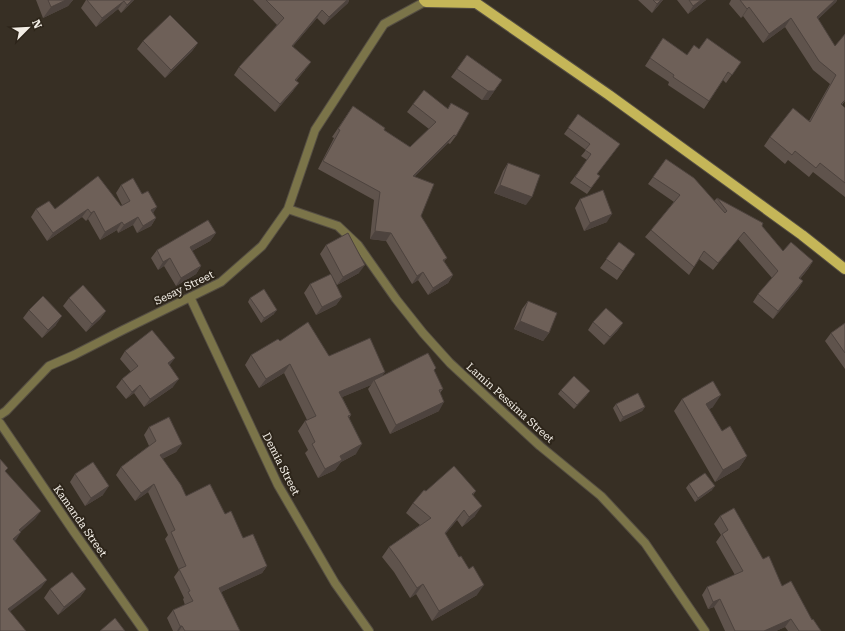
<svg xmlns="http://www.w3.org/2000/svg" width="845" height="631" font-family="'Roboto Serif',serif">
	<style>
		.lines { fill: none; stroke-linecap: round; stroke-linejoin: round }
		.street-casing { stroke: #554e43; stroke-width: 10 }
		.primary-casing { stroke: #554e43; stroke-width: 12 }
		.street { stroke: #7b7449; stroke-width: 8 }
		.primary { stroke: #c5b658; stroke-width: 10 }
		.wall { fill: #5f534c }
		.shaded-wall { fill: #4d433e }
		.building { fill: #6e6058; stroke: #4d433e }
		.labels { text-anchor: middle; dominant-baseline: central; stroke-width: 4; stroke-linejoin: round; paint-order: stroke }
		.street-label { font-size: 11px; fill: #f3eee6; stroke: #2d251a }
	</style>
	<rect width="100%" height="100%" fill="#372f24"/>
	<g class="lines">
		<g class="street-casing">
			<path id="street" d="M288,209L338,226L358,245L396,299L423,333L450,363L540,446L601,496L645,543L705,631
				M190,297L278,485L335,583L369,631
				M0,415L6,411L49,366L74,355L123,330L221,282L262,246L288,209L315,130L384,24L428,0
				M0,423L74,532L144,631"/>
		</g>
		<g class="primary-casing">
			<path id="primary" d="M424,0L426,2L475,3
				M468,0L476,3L609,95L802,235L845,269"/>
		</g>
		<use href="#street" class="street"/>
		<use href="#primary" class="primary"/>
	</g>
	<path class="wall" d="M36,0H73L68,6L43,18Z
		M86,0H134L121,13L118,9L96,27L81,8Z
		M253,0H349L348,3L324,25L317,18L293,46L305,70L296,81L293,91L275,112L234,75L239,67L277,25Z
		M638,0H663L652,13Z
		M677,0H706L688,14Z
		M731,0H837L836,2L818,19L845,101L842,105L845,108V197L813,172L809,177L788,160L785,164L764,146L770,137L809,121L830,84L813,70L785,27L763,43L743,16L741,18L729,4Z
		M663,38L687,55L699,49L741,62L726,83L723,80L704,109L668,85L669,82L645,66Z
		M143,41L198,43L192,51L165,78L137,49Z
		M467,55L502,80L488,100H482L451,77Z
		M451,103L456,136L450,144L448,143L414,177L421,216L447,258L444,261L453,275L448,283L428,295L418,280L412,284L386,241L370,239L374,200L318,169L334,138L332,137L353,106L384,130L410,147L429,129L407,112L413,104L448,108Z
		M578,114L620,144L597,174L600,176L587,194L570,183L587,160L581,156L586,150L564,134Z
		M666,159L714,201L717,198L762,226L783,251L813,261L808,269L800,279L803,281L798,289L773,319L753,302L758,294L772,278L738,239L713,270L699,259L689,275L645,237L651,230L674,202L648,184Z
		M508,163L526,205L494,193L503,171Z
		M121,185L153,213L156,218L151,226L137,233L133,225L118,233L117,230L100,240L88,219L86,221L82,217L47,241L31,217L36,209H55L121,206L122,205L116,193Z
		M580,199L607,222L584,231L575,208Z
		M216,233L210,241L192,251L201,266L196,274L176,286L164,266L158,270L151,258L157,250Z
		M619,242L635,254L617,280L600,268Z
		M326,245L359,273L337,285L320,254Z
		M310,284L342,297L336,305L316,315L304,293Z
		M69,298L106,311L100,319L86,332L63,306Z
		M250,298L274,314L261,323L248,302Z
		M528,301L549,333L543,341L514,329L522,309Z
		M29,310L56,325L42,338L23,318Z
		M593,322L623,323L617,331L604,345L588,330Z
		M845,323V369L825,341L831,333Z
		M280,341L329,356L382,376L434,371L443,389L440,393L439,411L390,434L368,389L371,385L342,397L351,415L349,418L356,454L341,462L335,470L318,478L305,453L308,450L298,431L305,421L307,420L284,373L259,388L245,365L251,355Z
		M125,351L169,365L173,387L144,407L134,393L126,399L116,387L122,379L131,372L120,359Z
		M561,390L587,395L574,409L558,394Z
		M682,399L713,407L709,409L722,431L747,456L739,468L715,482L674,411Z
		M616,404L645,407L642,411L620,422L613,408Z
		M149,427L182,444L176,452L162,459L186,496L225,514L243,538L267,566L262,573L221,592L240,631H173L167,618L173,610L185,605L183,599L184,598L174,577L179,570L165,539L168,535L148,492L135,501L116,475L121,467L149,446L144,435Z
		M75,474L103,495L85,506L70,482Z
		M689,484L712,490L695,502L686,488Z
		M426,491H476L473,495L475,516L462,527L457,520L445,534L477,595L432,621L416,594L410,598L394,572L382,557L389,547L420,525L406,513L413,503Z
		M720,516L763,559L782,586L812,620L821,631H788L785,627L776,631H725L714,607L708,609L702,595L707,587L735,575L716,542L721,535L714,524Z
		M50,589H86L80,597L58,615L44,598Z"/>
	<path class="shaded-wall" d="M66,0H73L68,6L43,18L51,7Z
		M132,0H134L121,13L127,5Z
		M347,0H349L348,3L324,25L329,17Z
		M661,0H663L652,13L657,4Z
		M701,0H706L688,14L693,6Z
		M835,0H837L836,2L811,26L817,17Z
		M124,1L118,9L96,27L102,18Z
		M749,7L743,16L741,18L747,9Z
		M322,10L317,18L287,53L292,46Z
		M791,18L785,27L763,43L769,34Z
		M198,43L192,51L165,78L171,70Z
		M311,62L305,70L289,88L295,80Z
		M502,80L488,100H482L488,91Z
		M299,83L293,91L275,112L280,104Z
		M454,135L448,143L407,184L413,176Z
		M500,185L532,197L526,205L494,193Z
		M157,207L152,215L151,210Z
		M88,209L82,217L47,241L53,233Z
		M94,211L88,219L86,221L91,213Z
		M612,214L607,222L584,231L590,223Z
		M138,217L133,225L118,233L124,225Z
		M156,218L151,226L137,233L143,226Z
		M122,222L117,230L100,240L105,232Z
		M375,231L391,233L386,241L370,239Z
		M216,233L210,241L185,255L190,247Z
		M170,258L164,266L158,270L163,262Z
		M813,261L808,269L794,286L799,278Z
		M365,265L359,273L337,285L343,277Z
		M201,266L196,274L176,286L181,278Z
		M423,272L418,280L412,284L417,276Z
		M453,275L448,283L428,295L433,288Z
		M803,281L798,289L773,319L778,311Z
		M342,297L336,305L316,315L322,307Z
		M277,310L274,314L261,323L264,318Z
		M106,311L100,319L86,332L92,324Z
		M62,316L56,325L42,338L48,330Z
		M520,321L549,333L543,341L514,329Z
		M623,323L617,331L604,345L610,337Z
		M175,358L169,366L168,363Z
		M290,364L284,373L259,388L266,379Z
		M385,372L378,382L374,380L371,385L333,401L339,392Z
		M179,379L173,387L144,407L150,399Z
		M140,385L134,393L126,399L132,392Z
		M590,391L587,395L574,409L577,405Z
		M721,395L713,407L698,416L706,404Z
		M444,402L439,411L390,434L396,425Z
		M645,407L642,411L620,422L623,417Z
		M182,444L176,452L154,463L160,455Z
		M362,444L356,454L341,462L335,470L318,478L325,469L340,456Z
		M747,456L739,468L715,482L723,470Z
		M154,484L148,492L135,501L141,493Z
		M109,486L103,495L85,506L91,498Z
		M715,486L712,490L695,502L698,498Z
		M482,506L475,516L462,527L469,517Z
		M464,510L457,520L438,543L445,533Z
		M41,511L35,519L14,538L19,530Z
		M21,532L16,540L8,547L13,539Z
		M267,566L262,573L213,596L219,588Z
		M47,580L41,588L3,617L8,609Z
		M423,584L416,594L410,598L417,588Z
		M484,585L477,595L432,621L439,611Z
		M86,589L80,597L58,615L64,607Z
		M720,599L714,607L708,609L713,602Z
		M791,619L785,627L776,631H764Z
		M180,626H182L179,631H177Z"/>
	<path class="building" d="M48,0H66L51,7Z
		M87,0H132L127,5L124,1L102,18Z
		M266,0H347L329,17L322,10L292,46L311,62L295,80L299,83L280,104L239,67L284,18Z
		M653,0H661L657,4Z
		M689,0H701L693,6Z
		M740,0H835L817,17L835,46L845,34V100L841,104L845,108V183L820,163L816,168L795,151L792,155L770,137L793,108L810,122L836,75L819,61L791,18L769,34L749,7L747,9Z
		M170,15L198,43L171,70L143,41Z
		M663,38L687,55L694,45L699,49L707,38L741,62L732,75L728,72L709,101L673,77L674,75L650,58Z
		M467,55L502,80L494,91H488L457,69Z
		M424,90L448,109L451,103L469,113L456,136L454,135L413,176L434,184L421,216L447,258L443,260L453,275L433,288L423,272L417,276L391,233L375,231L380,192L323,161L340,130L338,129L353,106L385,128L384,130L410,147L436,122L413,104Z
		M578,114L620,144L597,174L600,176L591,188L575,177L591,154L585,150L590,144L568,128Z
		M666,159L694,178L725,213L727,211L717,198L763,223L762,226L783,251L791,242L813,261L799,278L803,281L778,311L758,294L778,271L744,232L718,263L704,251L694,267L651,230L680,195L653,177Z
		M508,163L540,175L532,197L500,185Z
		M98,176L121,206L130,201L121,185L133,178L142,194L148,191L157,207L151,210L156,218L143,226L138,217L124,225L122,222L105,232L94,211L91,213L88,209L53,233L36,209L49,201L55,209Z
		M603,190L612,214L590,223L580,199Z
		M208,220L216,233L190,247L201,266L181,278L170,258L163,262L157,250Z
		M348,233L365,265L343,277L326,245Z
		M619,242L635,254L623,271L606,259Z
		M331,274L342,297L322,307L310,284Z
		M83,285L106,311L92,324L69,298Z
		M264,289L277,310L264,318L250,298Z
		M43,296L62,316L48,330L29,310Z
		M528,301L557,313L549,333L520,321Z
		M606,308L623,323L610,337L593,322Z
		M308,322L329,356L370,338L385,372L339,392L351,415L348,416L362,444L340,456L342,460L325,469L312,444L315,442L305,421L316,416L290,364L266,379L251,355L278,339L280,341Z
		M845,323V353L831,333Z
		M152,330L175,358L168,363L179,379L150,399L140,385L132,392L122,379L138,366L125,351Z
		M428,353L436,368L434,370L443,389L439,390L444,402L396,425L374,380Z
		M574,376L590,391L577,405L561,390Z
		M713,381L721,395L706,404L722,431L730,426L747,456L723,470L682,399Z
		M638,393L645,407L623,417L616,404Z
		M169,417L182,444L160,455L181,485L186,496L210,484L225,514L231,511L243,538L253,534L267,566L219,588L240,631H185L182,626H180L173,610L193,601L188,592L190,591L179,569L186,566L171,532L175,530L154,484L141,493L121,467L156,441L149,427Z
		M0,459L8,468L5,471L41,511L19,530L21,532L13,539L47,580L8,609L26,631H0Z
		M93,462L109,486L91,498L75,474Z
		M454,466L476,491L472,494L482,506L469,517L464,510L445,533L459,557L461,556L469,569L473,566L484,585L439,611L423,584L417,588L400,562L389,547L431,518L413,503L424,490L426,491Z
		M705,473L715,486L698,498L689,484Z
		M734,508L763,559L769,556L782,586L791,581L812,620L813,619L821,631H799L791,619L764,631H735L720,599L713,602L707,587L743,571L722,534L728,530L720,516Z
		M72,572L86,589L64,607L50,589Z
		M115,618L125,631H100Z"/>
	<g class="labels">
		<g class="street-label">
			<text transform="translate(184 288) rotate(-26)">Sesay Street</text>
			<text transform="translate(510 403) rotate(42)">Lamin Pessima Street</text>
			<text transform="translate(281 464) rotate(63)">Demia Street</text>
			<text transform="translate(80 521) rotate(55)">Kamanda Street</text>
		</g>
	</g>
	<g transform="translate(28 28) rotate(66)" stroke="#2d251a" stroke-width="3" paint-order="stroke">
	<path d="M0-3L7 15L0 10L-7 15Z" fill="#f3eee6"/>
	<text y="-6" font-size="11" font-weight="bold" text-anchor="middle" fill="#f3eee6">N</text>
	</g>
</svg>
